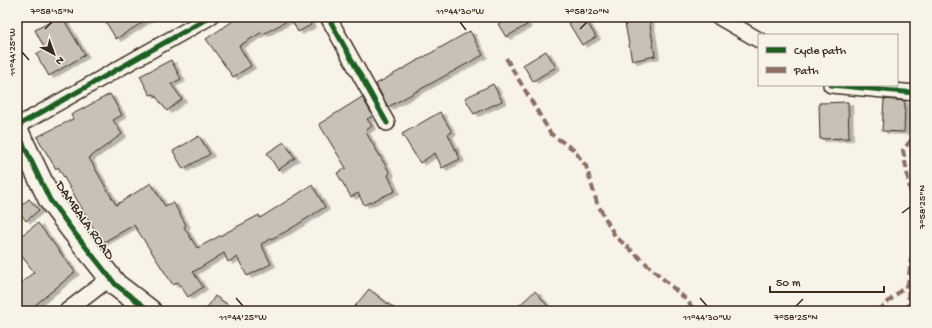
<svg xmlns="http://www.w3.org/2000/svg" width="932" height="328" font-family="'Gochi Hand',sans-serif">
	<style>
		.building { fill: #c8c1b6; stroke: #3b2a1e; filter: url(#shadow) }
		.lines { fill: none; stroke-linecap: round; stroke-linejoin: round }
		.street-casing { stroke: #3b2a1e; stroke-width: 18 }
		.secondary-casing { stroke: #3b2a1e; stroke-width: 25 }
		.street { stroke: #f7f3e8; stroke-width: 15 }
		.secondary { stroke: #f7f3e8; stroke-width: 22 }
		.quiet { stroke: #8d6e63; stroke-width: 4; stroke-dasharray: 8 4; stroke-linecap: butt }
		.cycleway-casing { stroke: #f7f3e8; stroke-width: 8 }
		.cycleway { stroke: #1b5e20; stroke-width: 5 }
		.ticks { fill: none; stroke: #3b2a1e; stroke-width: 1.5 }
		.labels { text-anchor: middle; dominant-baseline: central; stroke-width: 3; stroke-linejoin: round; paint-order: stroke }
		.street-label { font-size: 14px; fill: #3b2a1e; stroke: #f7f3e8 }
		.neatline { fill: none; stroke: #3b2a1e; stroke-width: 1.5 }
		.ticks-label { font-size: 10px; text-anchor: middle; fill: #3b2a1e }
	</style>
	<defs>
		<filter id="shadow"><feDropShadow dx="4.5" dy="2.5" stdDeviation="0" flood-color="#0004"/></filter>
	</defs>
	<rect width="100%" height="100%" fill="#f7f3e8"/>
	<filter id="ink" filterUnits="userSpaceOnUse"><feTurbulence type="fractalNoise" baseFrequency=".025" numOctaves="2"/><feDisplacementMap in="SourceGraphic" scale="8" xChannelSelector="R" yChannelSelector="G"/><feConvolveMatrix kernelMatrix="1 2 1 2 8 2 1 2 1" color-interpolation-filters="sRGB"/></filter>
	<g filter="url(#ink)">
		<path class="building" d="M59,17H62L85,55L49,76L36,54L45,49L35,30Z
			M103,17H151L116,39Z
			M239,17H307L311,25L298,32L291,19L263,34L262,32L239,46L251,66L233,77L206,39Z
			M511,17H522L527,25L506,37L498,24Z
			M575,17H584L596,37L582,45L568,22Z
			M649,19L655,56L632,61L625,23Z
			M470,31L483,55L388,107L376,84Z
			M546,51L556,67L533,81L523,65Z
			M171,60L181,79L171,84L182,99L167,111L154,94L150,95L140,76Z
			M493,84L502,101L474,114L465,98Z
			M110,94L122,115L113,120L122,134L89,158L116,205L151,183L165,206L173,202L186,225L184,227L197,248L259,215L260,218L312,185L325,207L287,231L261,244L271,264L247,276L237,257L228,262L224,253L193,272L203,287L188,297L178,282L173,285L134,225L102,243L58,167L56,169L37,137L73,119L71,115Z
			M362,97L373,116L367,119L372,126L365,131L390,173L388,175L395,191L364,205L358,193L351,197L337,173L346,168L319,124Z
			M884,99L905,101L904,132L882,131Z
			M848,102L849,138L820,139L819,103Z
			M440,112L452,132L448,134L460,159L442,168L435,153L420,163L402,134Z
			M199,136L210,154L183,169L173,151Z
			M284,142L295,158L278,170L267,153Z
			M29,199L39,210L26,221L17,209Z
			M38,223L75,272L28,311H17V286L34,272L17,250V239Z
			M369,289L397,311H351Z
			M535,291L552,311H513Z
			M215,296L237,311H205Z"/>
		<g class="lines">
			<g class="street-casing">
				<path id="street" d="M328,17L387,123
					M719,17L759,40
					M831,85L915,93
					M17,126L210,17
					M67,311L110,278"/>
			</g>
			<g class="secondary-casing">
				<path id="secondary" d="M17,131L50,200L73,231L116,285L150,311"/>
			</g>
			<use href="#street" class="street"/>
			<use href="#secondary" class="secondary"/>
			<path class="quiet" d="M506,58L551,134L573,149L586,166L597,203L615,236L688,301L694,311
				M915,129L913,138L903,150L915,218
				M878,311L908,284
				M909,311L908,284L915,226"/>
			<g class="cycleway-casing">
				<path id="cycleway" d="M328,17L387,123
					M831,85L915,93
					M17,126L210,17
					M17,131L50,200L73,231L116,285L150,311"/>
			</g>
			<use href="#cycleway" class="cycleway"/>
		</g>
	</g>
	<path class="ticks" d="M460,22L466,30M45,29L52,22M580,29L587,22M22,52L29,60M902,213L910,207M236,298L243,306M700,298L707,306M796,306L803,299"/>
	<g class="labels">
		<g class="street-label">
			<text transform="translate(84 221) rotate(55)">DAMBALA ROAD</text>
		</g>
	</g>
	<rect width="932" height="328" fill="none" stroke="#f7f3e8" stroke-width="44"/>
	<rect x="758" y="34" width="140" height="52" fill="#f7f3e8" stroke="#aca397"/>
	<rect x="766" y="47" width="20" height="6" fill="#1b5e20" stroke="#aca397"/>
	<text x="794" y="54" font-size="12" fill="#3b2a1e">Cycle path</text>
	<rect x="766" y="67" width="20" height="6" fill="#8d6e63" stroke="#aca397"/>
	<text x="794" y="74" font-size="12" fill="#3b2a1e">Path</text>
	<g transform="translate(54 54) rotate(139)" stroke="#f7f3e8" stroke-width="3" paint-order="stroke">
	<path d="M0-3L7 15L0 10L-7 15Z" fill="#3b2a1e"/>
	<text y="-6" font-size="11" font-weight="bold" text-anchor="middle" fill="#3b2a1e">N</text>
	</g>
	<path d="M770 286v6h114v-6" fill="none" stroke="#3b2a1e" stroke-width="2"/>
	<text x="776" y="286" font-size="12" fill="#3b2a1e" stroke="#f7f3e8" stroke-width="3" paint-order="stroke">50 m</text>
	<rect x="22" y="22" width="888" height="284" class="neatline"/>
	<g class="ticks-label">
		<text x="52" y="14">7°58'15"N</text>
		<text x="460" y="14">11°44'30"W</text>
		<text x="587" y="14">7°58'20"N</text>
		<text transform="translate(11 52) rotate(-90)" y="4">11°44'25"W</text>
		<text transform="translate(921 207) rotate(-90)" y="4">7°58'25"N</text>
		<text x="243" y="320">11°44'25"W</text>
		<text x="707" y="320">11°44'30"W</text>
		<text x="796" y="320">7°58'25"N</text>
	</g>
</svg>
